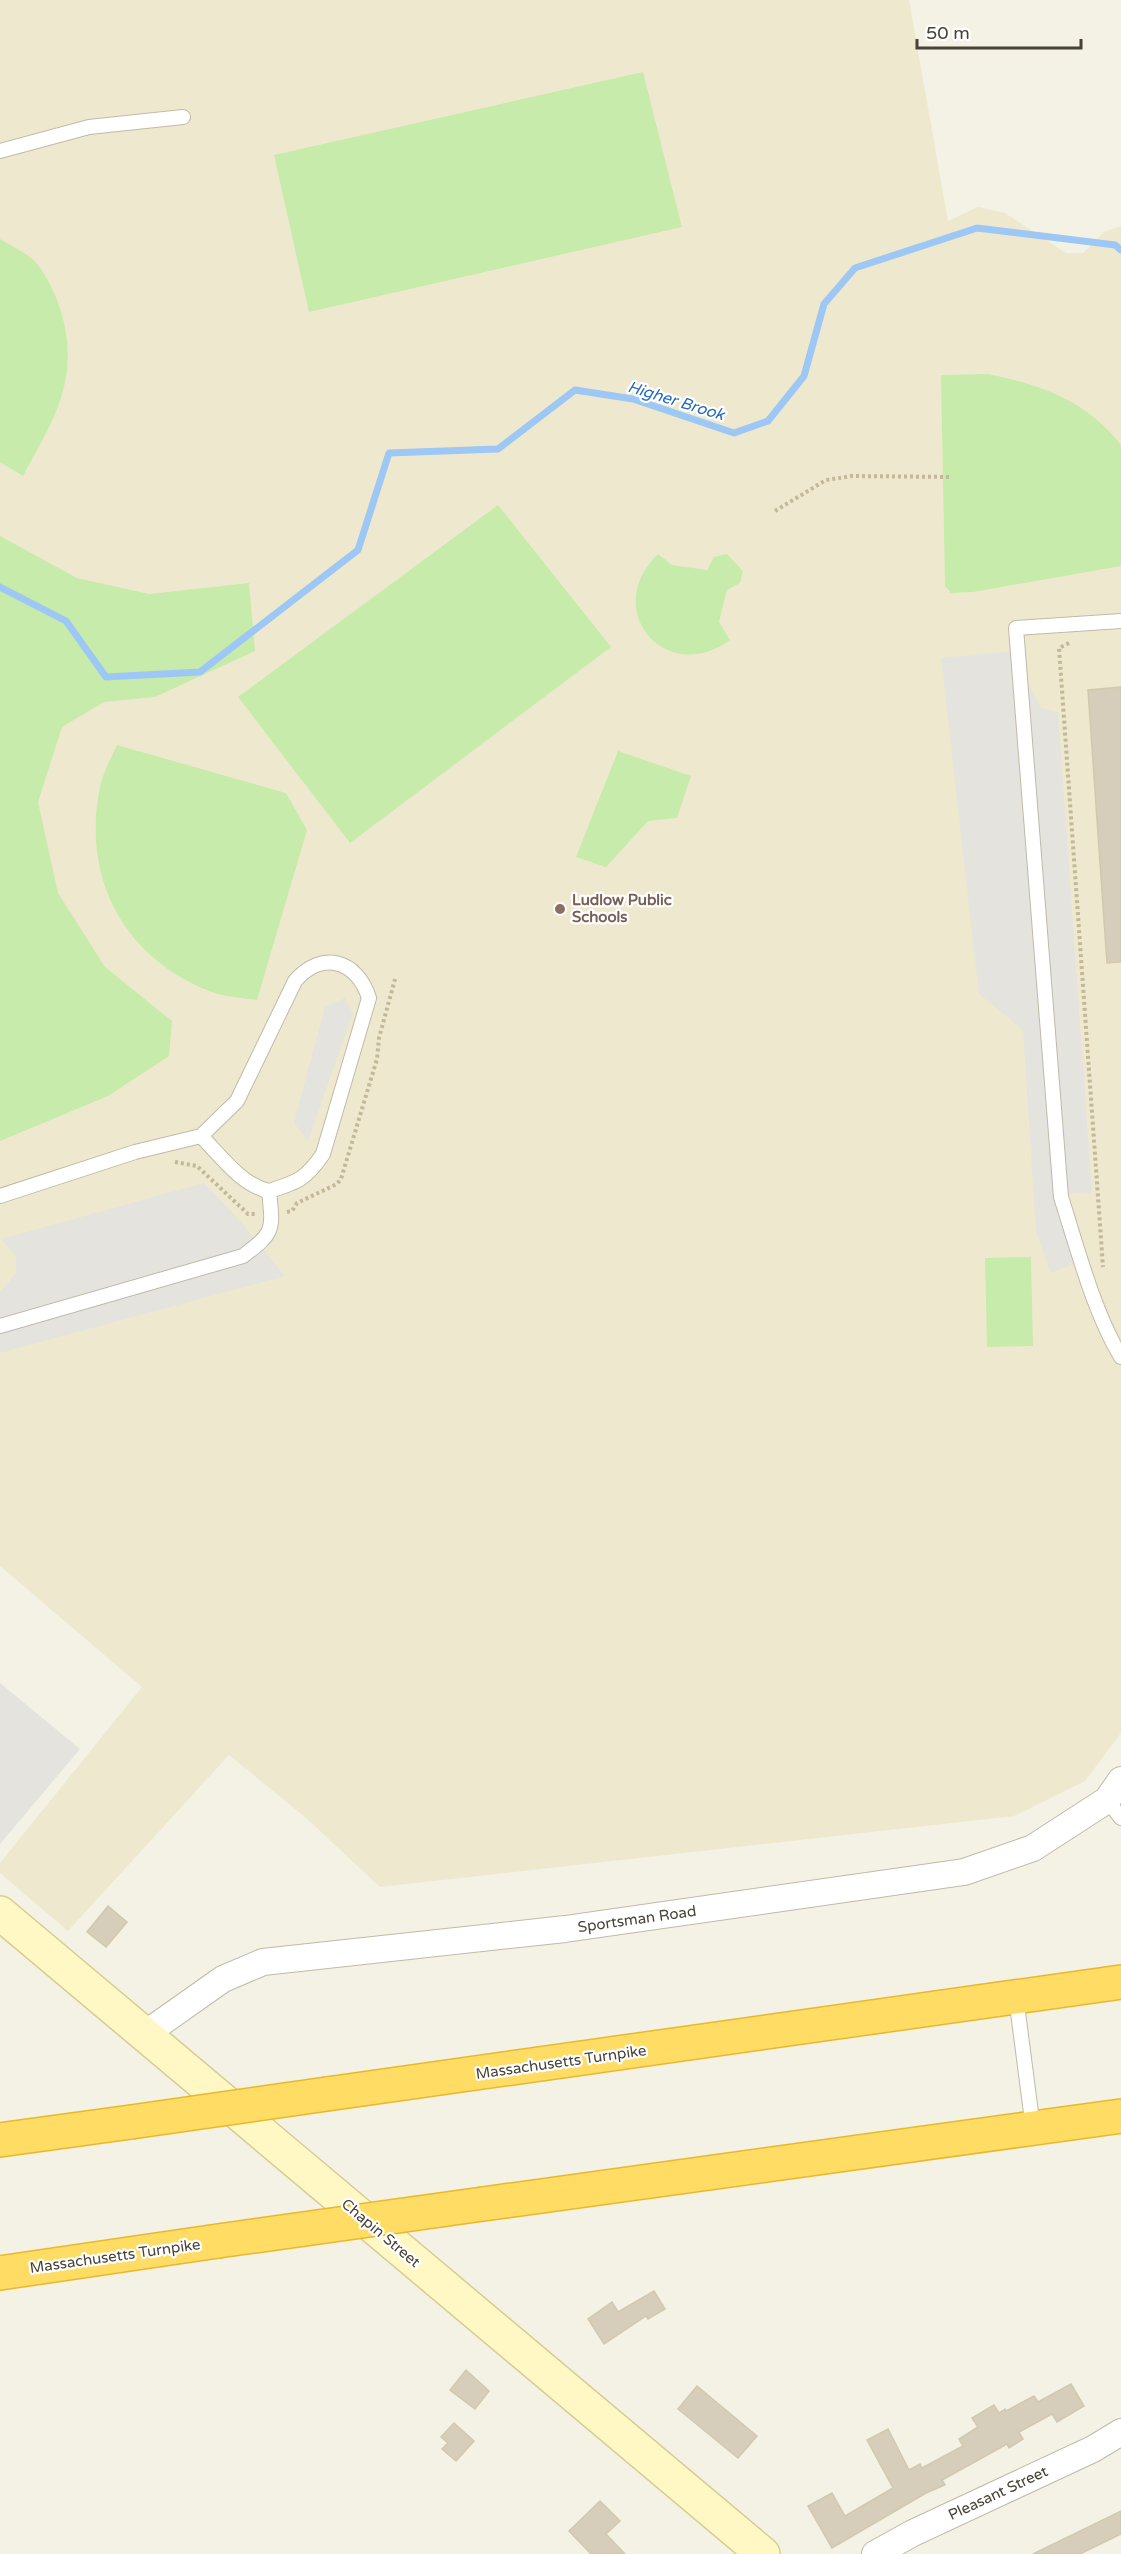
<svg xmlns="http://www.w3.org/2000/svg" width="1121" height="2554" font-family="'Varela Round',sans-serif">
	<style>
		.education { fill: #eee9ce }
		.green { fill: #c7ebab }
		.parking { fill: #e4e3de }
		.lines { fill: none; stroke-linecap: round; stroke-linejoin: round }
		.stream { stroke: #9dc7f5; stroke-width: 7 }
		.building { fill: #d6ceba; stroke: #d2c8ad; stroke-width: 1.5 }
		.service-casing { stroke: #c0baa7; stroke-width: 16 }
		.minor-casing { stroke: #c0baa7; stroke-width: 28 }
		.secondary-casing { stroke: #d7cd92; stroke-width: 36 }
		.motorway-casing { stroke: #e8b82c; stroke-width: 36 }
		.path { stroke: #c3b898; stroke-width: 4; stroke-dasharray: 3 3; stroke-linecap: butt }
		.service { stroke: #fff; stroke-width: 14 }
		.minor { stroke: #fff; stroke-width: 26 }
		.secondary { stroke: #fff8c4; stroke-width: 33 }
		.motorway { stroke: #ffdd65; stroke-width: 33 }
		.motorway-bridge-casing { stroke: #e8b82c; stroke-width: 36; stroke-linecap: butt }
		.motorway-bridge { stroke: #ffdd65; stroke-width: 33 }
		.education-dot { fill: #8d6e63; stroke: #fff; stroke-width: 2 }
		.labels { text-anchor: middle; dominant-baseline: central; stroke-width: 4.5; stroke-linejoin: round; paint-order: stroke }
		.education-label { font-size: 15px; font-weight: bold; fill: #785e54; stroke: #fff; text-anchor: start }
		.street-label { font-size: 15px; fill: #474234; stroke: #fff }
		.water-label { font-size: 16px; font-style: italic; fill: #266bba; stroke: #fff }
	</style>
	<rect width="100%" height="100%" fill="#f4f1e5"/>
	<path class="education" d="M0,0H909L948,221L978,207L1005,213L1066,253H1083L1104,232L1121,226V1733L1085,1781L1014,1816L380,1887L305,1817L229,1755L68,1931L0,1873V1863L142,1687L0,1566Z"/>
	<path class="green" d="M643,72L682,227L309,312L274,155Z
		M0,239C11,246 30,254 38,265C49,279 57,298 62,315C80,381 53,420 23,476L0,462Z
		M988,374C1041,385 1086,400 1121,445V566L973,592L951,593L945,586L941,375Z
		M498,505L611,647L350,843L238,697Z
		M0,536L77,578L149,594L249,583L255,651L155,697L104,702L62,727L38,802L58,893L105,967L172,1021L169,1056L108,1096L0,1141Z
		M658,554L672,565L707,570L714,557L727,554L743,571L740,583L727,590L719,622L730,640C666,687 600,610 658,554Z
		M117,745L286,793L307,830L257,1000C243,998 226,997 212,992C125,959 81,879 100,787C103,773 111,758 117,745Z
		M618,751L691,776L677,818L648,821L606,867L576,857Z
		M1031,1257L1033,1346L987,1347L985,1258Z"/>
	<path class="parking" d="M1012,651L1041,708L1058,712L1092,1193H1076L1062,1197L1081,1261L1051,1273L1036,1231L1023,1030L979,994L941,658Z
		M345,998L353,1013L308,1141L294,1123L325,1007Z
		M204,1183L242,1223L285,1276L0,1353V1292L16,1273V1256L1,1239Z
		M0,1683L80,1749L0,1844Z"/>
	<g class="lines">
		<path class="stream" d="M0,587L66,621L106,677L200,672L358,550L389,453L498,449L575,390L633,399L734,433L768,421L804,376L824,304L855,268L977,228L1115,245L1121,250"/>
	</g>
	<path class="building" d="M1121,687V962L1107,963L1088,690Z
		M108,1906L127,1922L106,1947L87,1932Z
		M654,2291L665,2309L648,2319L646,2316L604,2344L588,2319L612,2302L618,2312Z
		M466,2370L489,2391L475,2409L450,2390Z
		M1071,2384L1084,2406L1057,2422L1052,2414L1019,2432L1023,2439L1009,2448L1007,2444L942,2480L945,2485L926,2493L832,2548L808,2506L832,2493L845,2516L893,2488L867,2440L888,2429L909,2470L920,2464L922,2468L963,2446L959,2439L978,2427L972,2418L994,2405L999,2413L1005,2409L1006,2411L1034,2396L1038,2402Z
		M697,2386L757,2436L738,2458L678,2409Z
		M454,2423L474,2441L456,2461L442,2449L448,2443L441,2437Z
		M600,2501L620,2521L606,2534L625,2554H591L569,2531Z
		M1121,2511V2534L1080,2554H1033Z"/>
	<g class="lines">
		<g class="service-casing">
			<path id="service" d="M0,151L89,127L183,117
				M1121,621L1016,628L1061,1197C1077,1247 1094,1313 1121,1357
				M0,1196L135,1152L201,1136
				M0,1326L243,1256C275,1232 273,1230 269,1191C241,1185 220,1155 201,1136L237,1101L295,981C322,950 357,960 369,998L323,1154C306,1179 298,1182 269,1191
				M1107,1800L1121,1818
				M1016,1997L1033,2128"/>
		</g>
		<g class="minor-casing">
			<path id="minor" d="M145,2034L223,1979L263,1962L565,1929L964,1872L1033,1848L1107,1800L1121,1780
				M875,2554L913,2533L1093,2449L1121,2432"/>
		</g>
		<g class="secondary-casing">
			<path id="secondary" d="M0,1913L763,2554"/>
		</g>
		<g class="motorway-casing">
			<path id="motorway" d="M327,2094L1121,1982
				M0,2140L131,2122
				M483,2204L1121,2116
				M0,2273L218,2241"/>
		</g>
		<path class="path" d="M775,511L826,480L852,476L951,477
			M1069,643L1059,648L1103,1267
			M175,1162L197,1166L248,1214H256
			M287,1212L292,1211L297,1203L337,1184L341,1179L377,1059L379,1038L395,979"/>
		<use href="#service" class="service"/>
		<use href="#minor" class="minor"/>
		<use href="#secondary" class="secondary"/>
		<use href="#motorway" class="motorway"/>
		<g class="motorway-bridge-casing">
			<path id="motorway-bridge" d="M131,2122L327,2094
				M218,2241L483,2204"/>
		</g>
		<use href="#motorway-bridge" class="motorway-bridge"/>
	</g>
	<circle class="education-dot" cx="560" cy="909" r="6"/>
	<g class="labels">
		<g class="education-label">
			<text x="572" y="900">Ludlow Public<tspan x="572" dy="17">Schools</tspan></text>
		</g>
		<g class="street-label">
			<text transform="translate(637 1919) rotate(-8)">Sportsman Road</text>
			<text transform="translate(561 2062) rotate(-8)">Massachusetts Turnpike</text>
			<text transform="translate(381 2233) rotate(40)">Chapin Street</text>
			<text transform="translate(115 2256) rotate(-8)">Massachusetts Turnpike</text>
			<text transform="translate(998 2493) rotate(-25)">Pleasant Street</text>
		</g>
		<g class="water-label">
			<text transform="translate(676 401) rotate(17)">Higher Brook</text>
		</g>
	</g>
	<path d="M917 39v9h164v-9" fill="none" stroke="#474234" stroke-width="3"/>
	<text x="926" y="39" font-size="18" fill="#474234" stroke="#ffffff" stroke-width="4.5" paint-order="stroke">50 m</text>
</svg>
